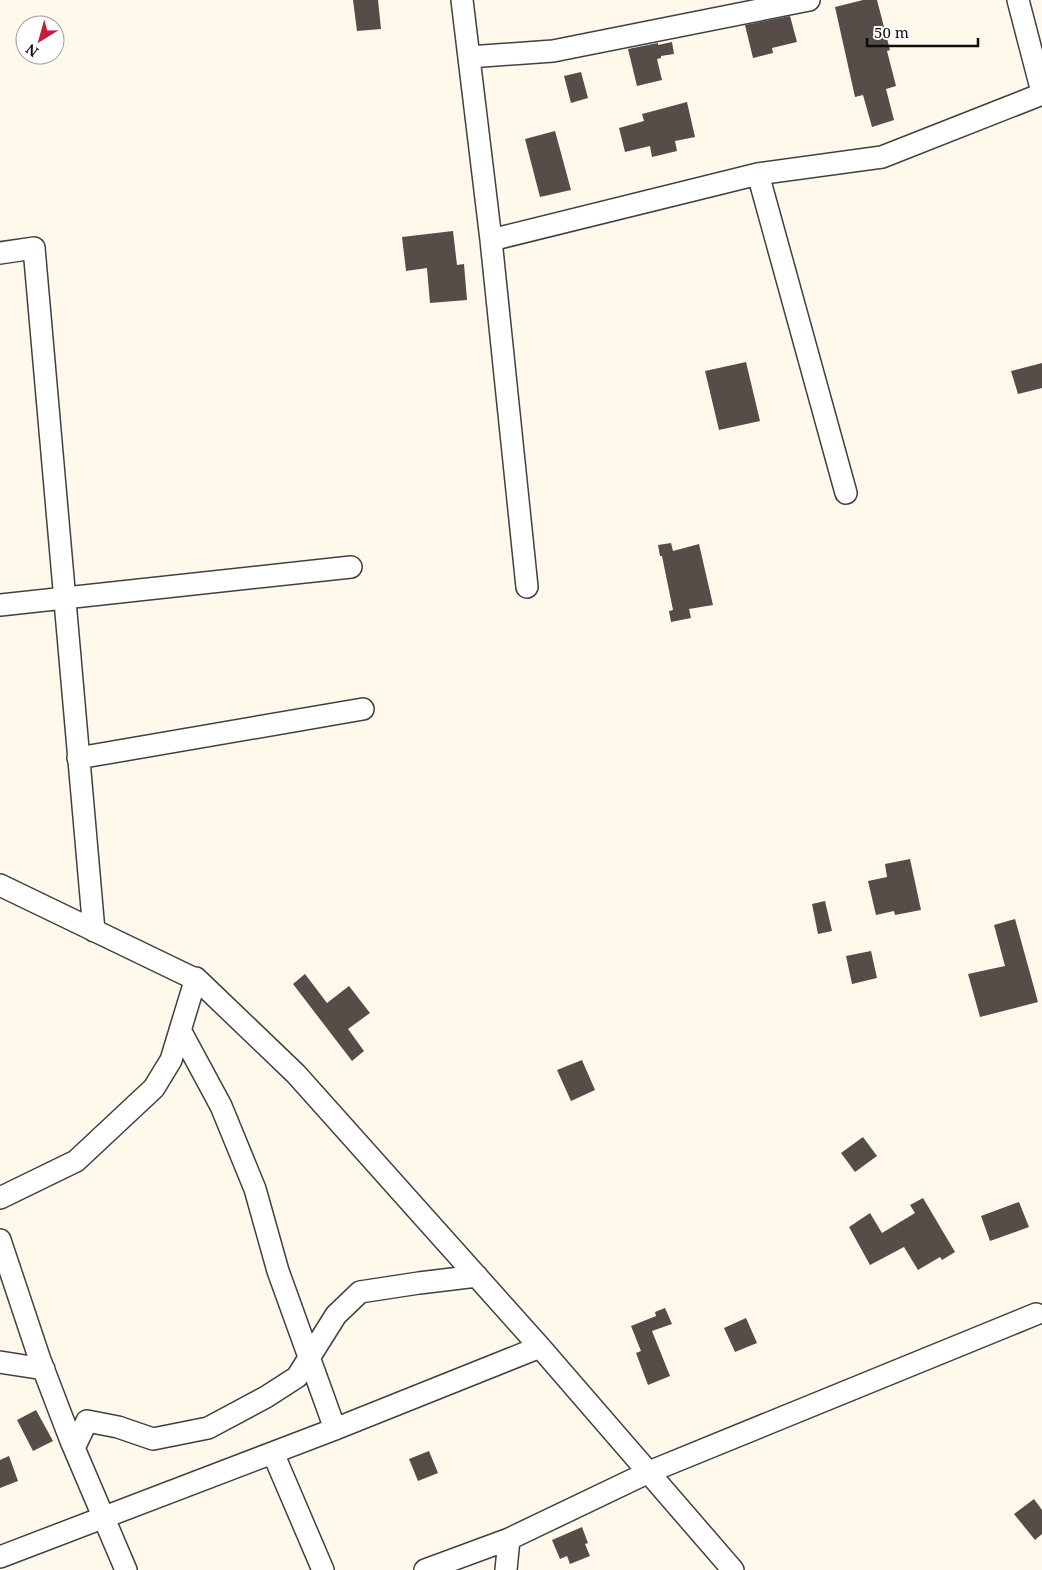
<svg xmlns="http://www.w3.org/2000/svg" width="1042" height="1570" font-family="'Noto Serif',serif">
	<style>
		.building { fill: #564c48 }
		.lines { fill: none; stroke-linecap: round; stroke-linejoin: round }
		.minor-casing { stroke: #404040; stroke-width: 24 }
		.minor { stroke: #fff; stroke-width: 21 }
	</style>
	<rect width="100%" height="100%" fill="#fff9ec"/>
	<path class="building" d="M353,0H378L381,29L357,31Z
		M863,0H877L890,50L887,51L896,86L886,89L894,120L872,127L863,95L855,97L835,7Z
		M790,16L797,42L772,48L773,53L753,58L745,25Z
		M672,42L674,54L661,56V58L657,59L662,80L637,86L628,49L658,43V45Z
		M581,72L588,98L571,103L564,76Z
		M687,102L695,137L675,141L677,151L652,157L650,146L625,152L619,128L644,121L642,114Z
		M555,131L571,190L540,197L525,139Z
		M453,231L457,265L464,264L467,300L430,303L427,268L406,271L402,237Z
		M746,362L760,421L719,430L705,371Z
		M1042,363V388L1018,394L1011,371Z
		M671,543L673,551L699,544L713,605L689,609L691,618L671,622L669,611L673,610L662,556H660L658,545Z
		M910,859L921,910L895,915L894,911L876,915L868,881L887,877L885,864Z
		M825,901L832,931L818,934L812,904Z
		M1015,919L1038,1002L980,1017L968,974L1005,966L994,925Z
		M871,951L877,978L852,984L846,956Z
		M305,974L327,1003L349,986L370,1013L348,1029L364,1051L352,1061L293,984Z
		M582,1060L595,1090L571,1101L557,1070Z
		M863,1137L877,1156L855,1172L841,1153Z
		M923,1198L955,1252L942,1260L940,1257L918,1270L904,1247L870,1265L849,1227L870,1213L882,1233L915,1213L910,1205Z
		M1019,1202L1029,1227L990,1241L981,1216Z
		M665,1308L672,1324L652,1331L670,1376L648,1385L636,1353L641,1351L631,1326L656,1316L655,1312Z
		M746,1318L757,1343L735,1352L724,1328Z
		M36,1410L53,1441L33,1451L17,1420Z
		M429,1451L438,1473L418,1481L409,1459Z
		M9,1456L18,1481L0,1488V1460Z
		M1034,1499L1042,1510V1534L1035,1540L1014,1514Z
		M582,1527L588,1543L585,1544L590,1556L570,1564L567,1556L560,1559L552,1540Z"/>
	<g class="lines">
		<g class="minor-casing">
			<path id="minor" d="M462,0L491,240L527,587
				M1018,0L1042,92
				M469,57L553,51L809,0
				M758,174L846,493
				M491,240L758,174L882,157L1042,94
				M0,253L34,248L94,931
				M0,605L351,567
				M78,758L363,709
				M0,885L199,981L296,1074L540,1347L733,1570
				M180,1030L221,1106L255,1189L278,1271L335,1429
				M0,1198L76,1161L154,1088L171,1060L196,978
				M0,1240L40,1360L71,1441L126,1570
				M0,1362L44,1369
				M74,1448L87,1421L118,1427L153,1439L208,1428L266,1397L297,1377L336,1315L360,1292L419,1283L477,1276
				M273,1453L323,1570
				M0,1557L335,1429L540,1347
				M425,1570L509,1539L649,1472L1036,1314
				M506,1570L509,1539"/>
		</g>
		<use href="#minor" class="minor"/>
	</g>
	<g transform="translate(40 40) rotate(217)"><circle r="24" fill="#ffffff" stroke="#9e9e9e"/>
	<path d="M0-4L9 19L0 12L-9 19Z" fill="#c51d3d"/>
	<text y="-8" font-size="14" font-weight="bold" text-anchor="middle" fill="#0d0d0d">N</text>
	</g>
	<path d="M867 38v8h111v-8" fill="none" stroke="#0d0d0d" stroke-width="2.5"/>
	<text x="874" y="38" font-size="15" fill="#0d0d0d" stroke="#ffffff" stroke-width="4" paint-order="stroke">50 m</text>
</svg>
